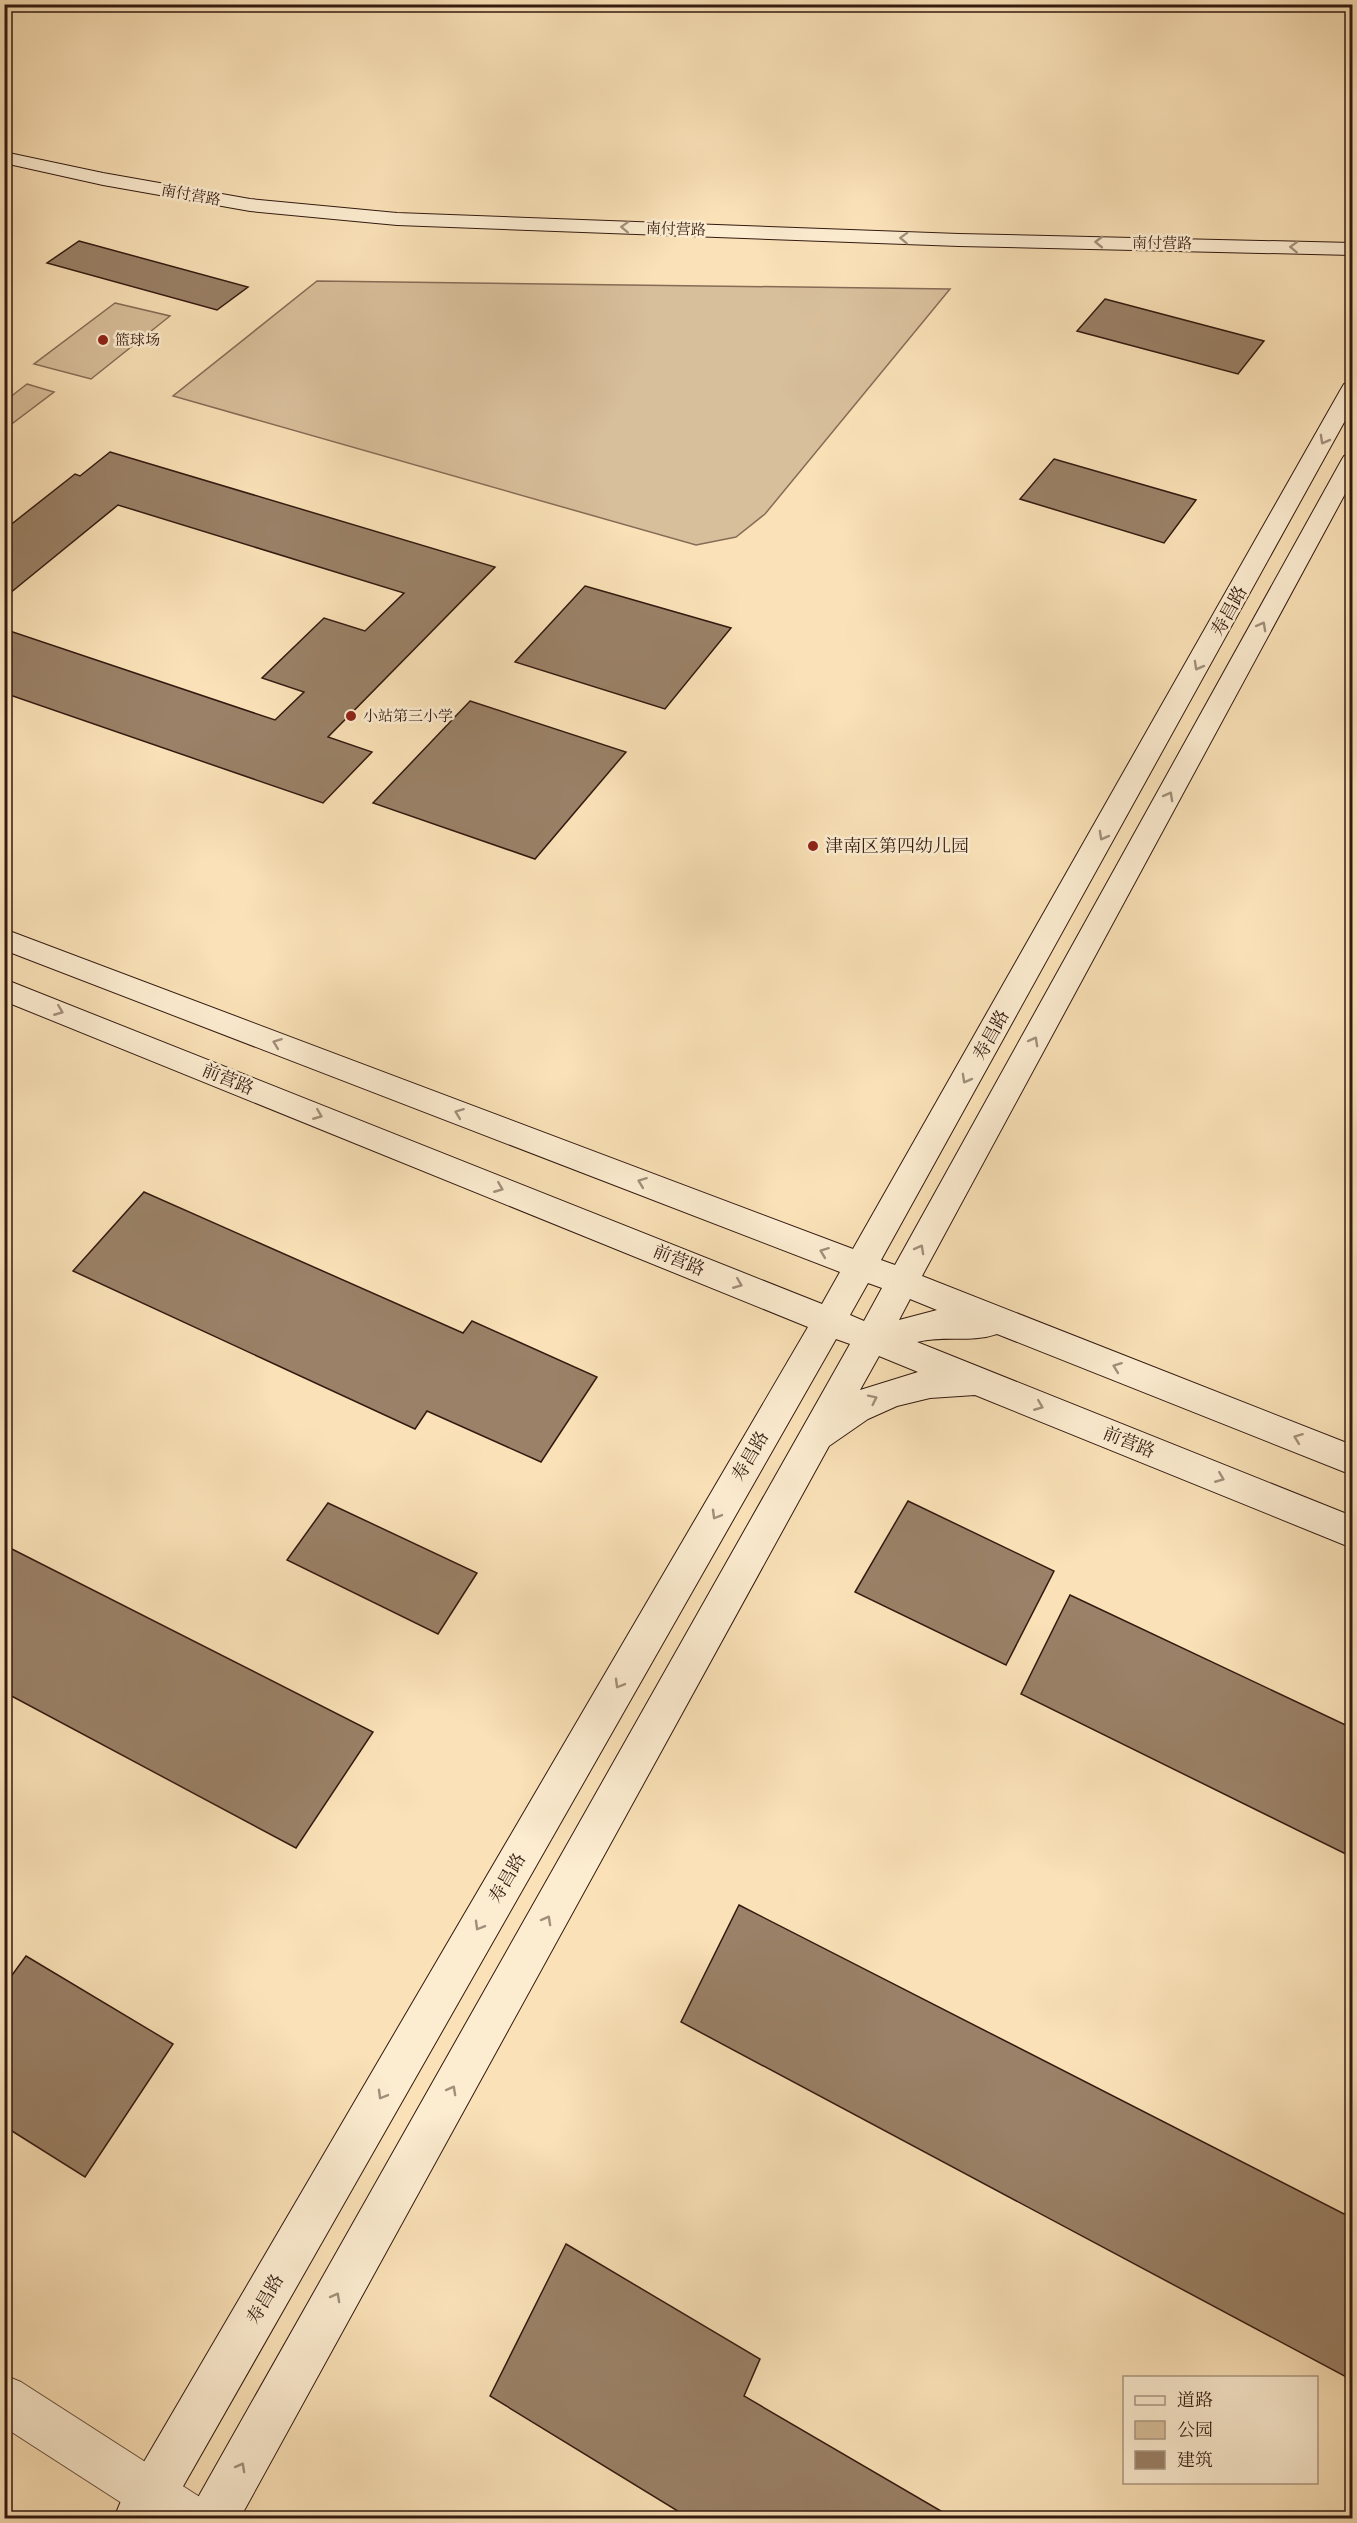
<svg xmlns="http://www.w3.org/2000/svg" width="1357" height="2523" font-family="'IM FELL Great Primer','Noto Serif SC',serif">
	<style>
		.green { fill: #d8bf9b; stroke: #866c56; stroke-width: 1.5 }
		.building { fill: #9a8167; stroke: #331a10; stroke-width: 1.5 }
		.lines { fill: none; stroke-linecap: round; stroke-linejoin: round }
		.street-casing { stroke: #654c3a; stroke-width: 2 }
		.secondary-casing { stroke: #331a10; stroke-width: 2 }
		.street { fill: #fcecd0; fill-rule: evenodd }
		.secondary { fill: #fcecd0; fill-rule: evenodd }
		.oneway { stroke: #a28e7a }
		.poi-dot { fill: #8f2418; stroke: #fcecd0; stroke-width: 2 }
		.labels { text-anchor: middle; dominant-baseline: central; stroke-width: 5; stroke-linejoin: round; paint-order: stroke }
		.far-street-label { font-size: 15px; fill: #331a10; stroke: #fcecd0 }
		.far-poi-label { font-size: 15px; fill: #331a10; stroke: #fcecd0; text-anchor: start }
		.street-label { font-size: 18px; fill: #331a10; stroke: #fcecd0 }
		.poi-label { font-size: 18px; fill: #331a10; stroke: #fcecd0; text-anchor: start }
	</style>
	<rect width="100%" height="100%" fill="#fae1b7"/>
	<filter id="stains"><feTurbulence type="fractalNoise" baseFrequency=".00333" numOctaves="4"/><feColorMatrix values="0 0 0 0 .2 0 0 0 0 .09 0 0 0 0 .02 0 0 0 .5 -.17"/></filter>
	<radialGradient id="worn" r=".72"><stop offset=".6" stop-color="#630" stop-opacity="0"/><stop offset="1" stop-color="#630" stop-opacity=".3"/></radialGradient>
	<path class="green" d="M317,281L950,289L765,514L736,537L696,545L173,396Z
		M115,303L170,316L91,379L34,364Z
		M27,384L54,392L5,429V401Z"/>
	<path class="building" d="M79,241L248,287L217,310L47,263Z
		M1105,299L1264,341L1238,374L1077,331Z
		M110,452L495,567L328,737L372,752L323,803L4,693V629L275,720L304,692L262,678L324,618L365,631L404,593L118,505L4,598V530L75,474L80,476Z
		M1054,459L1196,500L1164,543L1020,499Z
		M585,586L731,628L665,709L515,662Z
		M470,701L626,752L535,859L373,803Z
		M144,1192L463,1333L472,1321L597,1377L541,1462L427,1411L415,1429L73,1271Z
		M908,1501L1054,1571L1006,1665L855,1592Z
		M328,1503L477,1573L438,1634L287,1560Z
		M4,1545L373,1732L296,1848L4,1692Z
		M1070,1595L1352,1728V1857L1021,1694Z
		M739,1905L1352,2218V2380L681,2022Z
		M26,1956L173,2044L85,2177L4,2126V1986Z
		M566,2244L760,2359L744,2396L953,2518H685L686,2516L490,2396Z"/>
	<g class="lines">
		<g class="street-casing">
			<path id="street" d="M4,2375L21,2382L206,2501L213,2518H145L4,2427Z"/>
		</g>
		<g class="secondary-casing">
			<path id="secondary" d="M4,152L103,173L250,199L397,213L959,234L1352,243V255L959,246L397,225L250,211L103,185L4,163Z
				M1352,382V408L881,1260L895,1265L1341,461L1344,456L1352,454V481L922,1276L1352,1445V1475L997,1334C971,1343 944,1335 917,1342L1352,1516V1548L975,1395L930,1398L897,1406L868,1419L829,1446L240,2518H189L196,2501L850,1344L836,1339L165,2518H114L121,2501L808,1327L4,1001V979L822,1304L840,1272L4,950V929L853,1249L1341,389L1344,384ZM868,1283L882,1288L864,1321L850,1315ZM910,1299L937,1310L899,1320ZM879,1356L918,1372L860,1390Z"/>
		</g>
		<use href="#street" class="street"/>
		<use href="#secondary" class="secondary"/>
	</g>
	<defs><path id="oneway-chevron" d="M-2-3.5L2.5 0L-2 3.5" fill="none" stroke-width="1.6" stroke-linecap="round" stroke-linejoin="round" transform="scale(1.5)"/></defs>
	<g class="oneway">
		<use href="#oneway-chevron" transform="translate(625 227) rotate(-178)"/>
		<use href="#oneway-chevron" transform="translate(904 238) rotate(-178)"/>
		<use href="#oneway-chevron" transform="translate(1099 242) rotate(-179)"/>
		<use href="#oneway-chevron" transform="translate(1294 247) rotate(-178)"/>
		<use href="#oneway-chevron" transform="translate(1324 440) rotate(119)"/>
		<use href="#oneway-chevron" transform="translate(1262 626) rotate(-61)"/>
		<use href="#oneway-chevron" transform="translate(1198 666) rotate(119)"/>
		<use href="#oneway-chevron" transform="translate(1169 796) rotate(-61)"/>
		<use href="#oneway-chevron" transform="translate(1103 836) rotate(119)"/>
		<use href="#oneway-chevron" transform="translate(59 1011) rotate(22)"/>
		<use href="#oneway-chevron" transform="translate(1034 1041) rotate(-61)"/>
		<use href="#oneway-chevron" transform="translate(277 1043) rotate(-159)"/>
		<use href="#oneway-chevron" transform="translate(966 1079) rotate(119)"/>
		<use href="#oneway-chevron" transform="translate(459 1113) rotate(-159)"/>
		<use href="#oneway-chevron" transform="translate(318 1115) rotate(22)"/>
		<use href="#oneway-chevron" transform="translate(642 1182) rotate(-159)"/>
		<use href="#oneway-chevron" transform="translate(499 1188) rotate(22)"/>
		<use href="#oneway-chevron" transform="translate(920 1249) rotate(-61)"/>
		<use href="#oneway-chevron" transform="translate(824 1252) rotate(-159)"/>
		<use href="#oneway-chevron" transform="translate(738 1284) rotate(22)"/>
		<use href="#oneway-chevron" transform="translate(1117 1367) rotate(-159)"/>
		<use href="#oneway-chevron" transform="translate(873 1399) rotate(-26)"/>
		<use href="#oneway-chevron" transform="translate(1039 1406) rotate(22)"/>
		<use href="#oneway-chevron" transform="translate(1298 1438) rotate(-159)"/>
		<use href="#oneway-chevron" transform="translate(1220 1478) rotate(22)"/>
		<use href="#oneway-chevron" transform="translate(716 1515) rotate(120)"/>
		<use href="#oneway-chevron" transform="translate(619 1684) rotate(120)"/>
		<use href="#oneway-chevron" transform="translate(547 1920) rotate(-61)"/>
		<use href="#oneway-chevron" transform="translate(479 1926) rotate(120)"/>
		<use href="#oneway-chevron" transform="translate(452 2090) rotate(-61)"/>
		<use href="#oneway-chevron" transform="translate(382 2095) rotate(120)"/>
		<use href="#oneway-chevron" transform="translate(336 2297) rotate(-61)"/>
		<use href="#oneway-chevron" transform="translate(241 2467) rotate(-61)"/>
	</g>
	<g class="poi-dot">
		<circle cx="103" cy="340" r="6"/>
		<circle cx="351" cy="716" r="6"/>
		<circle cx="813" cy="846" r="6"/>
	</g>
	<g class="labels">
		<g class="far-street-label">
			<text transform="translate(191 195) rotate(10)">南付营路</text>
			<text transform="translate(676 229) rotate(2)">南付营路</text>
			<text transform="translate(1162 243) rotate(1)">南付营路</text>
		</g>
		<g class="far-poi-label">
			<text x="115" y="340">篮球场</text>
			<text x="363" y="716">小站第三小学</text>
		</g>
		<g class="street-label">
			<text transform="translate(1229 611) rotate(-61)">寿昌路</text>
			<text transform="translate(991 1035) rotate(-61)">寿昌路</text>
			<text transform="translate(228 1079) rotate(22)">前营路</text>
			<text transform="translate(679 1260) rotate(22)">前营路</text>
			<text transform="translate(1129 1442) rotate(22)">前营路</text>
			<text transform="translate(750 1456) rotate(-60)">寿昌路</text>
			<text transform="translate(507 1878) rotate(-60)">寿昌路</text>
			<text transform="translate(265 2299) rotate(-60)">寿昌路</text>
		</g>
		<g class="poi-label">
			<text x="825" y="846">津南区第四幼儿园</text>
		</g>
	</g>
	<rect width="1357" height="2523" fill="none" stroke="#fae1b7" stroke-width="24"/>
	<rect x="6" y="6" width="1345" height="2511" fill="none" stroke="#331a10" stroke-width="3"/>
	<rect x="12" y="12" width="1333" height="2499" fill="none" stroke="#331a10" stroke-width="1.5"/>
	<rect x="1123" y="2376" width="195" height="108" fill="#fcecd0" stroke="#ac9883" stroke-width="1.5"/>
	<rect x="1135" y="2396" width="30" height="9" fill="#fcecd0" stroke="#ac9883" stroke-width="1.5"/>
	<text x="1177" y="2406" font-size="18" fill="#331a10">道路</text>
	<rect x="1135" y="2421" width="30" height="18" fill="#d8bf9b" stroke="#ac9883" stroke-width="1.5"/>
	<text x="1177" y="2436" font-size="18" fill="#331a10">公园</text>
	<rect x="1135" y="2451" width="30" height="18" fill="#9a8167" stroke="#ac9883" stroke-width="1.5"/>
	<text x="1177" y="2466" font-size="18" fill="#331a10">建筑</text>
	<rect width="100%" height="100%" filter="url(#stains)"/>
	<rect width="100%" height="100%" fill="url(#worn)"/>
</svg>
